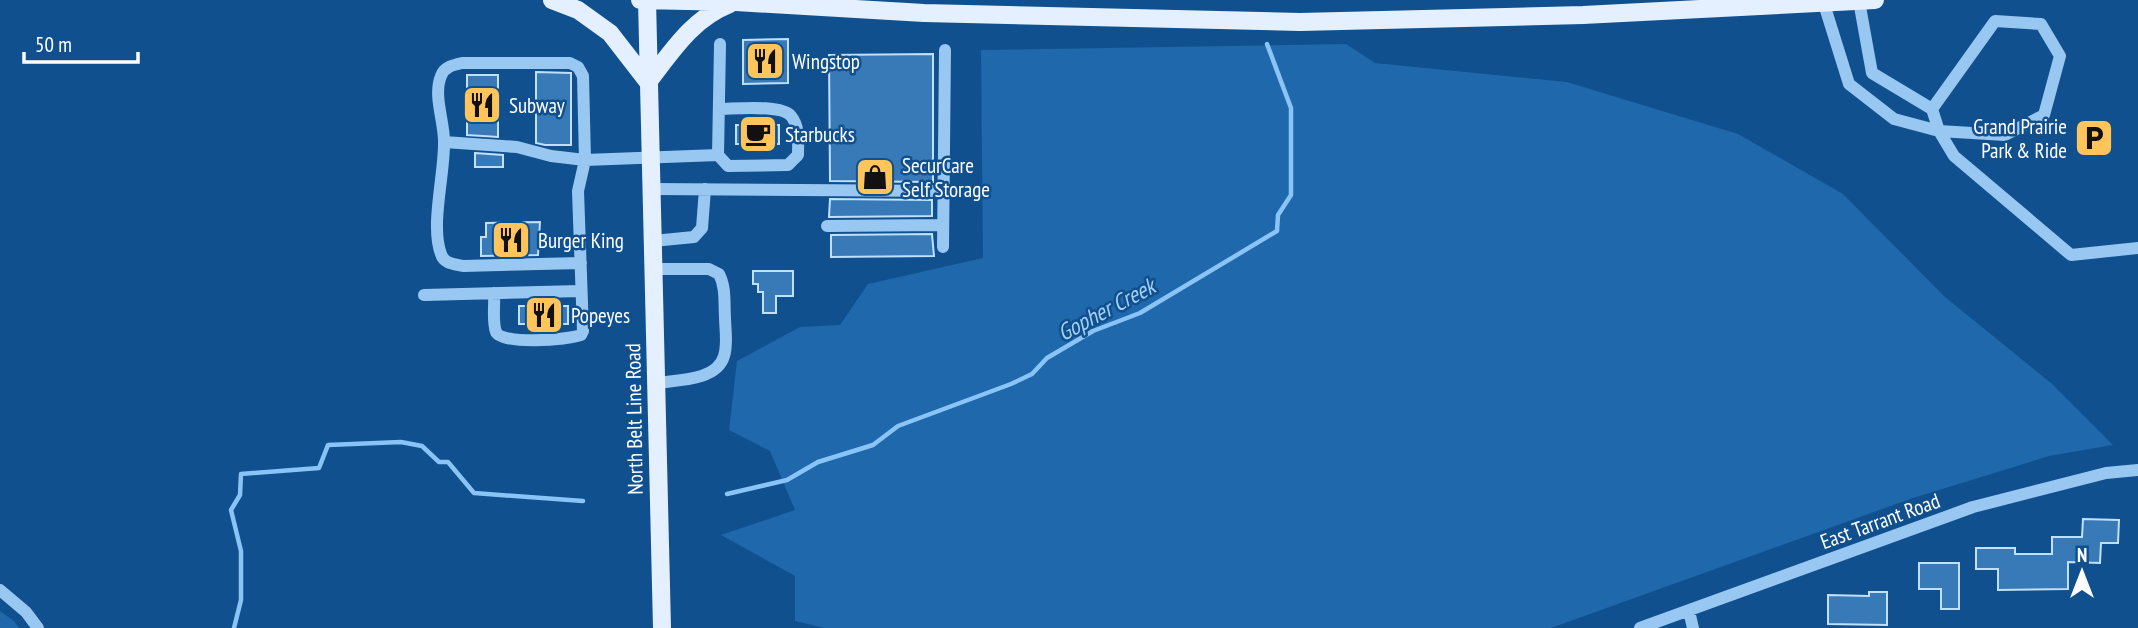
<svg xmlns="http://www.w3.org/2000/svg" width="2138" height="628" font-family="'PT Sans Narrow',sans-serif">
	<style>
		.green { fill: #1e68ab }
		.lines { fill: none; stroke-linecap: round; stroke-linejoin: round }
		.stream { stroke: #8ac4f6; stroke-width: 4.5 }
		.building { fill: #387ab8; stroke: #c0e0fd; stroke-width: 2 }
		.minor { stroke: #98c7f2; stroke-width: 12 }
		.major { stroke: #e4f0ff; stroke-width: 18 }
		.labels { text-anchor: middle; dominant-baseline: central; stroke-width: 5; stroke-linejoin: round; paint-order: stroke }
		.poi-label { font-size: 21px; fill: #fff; stroke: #10508e; text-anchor: start }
		.street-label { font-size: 21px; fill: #fff; stroke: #10508e }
		.water-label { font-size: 23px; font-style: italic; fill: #a4d1fa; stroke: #10508e }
	</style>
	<rect width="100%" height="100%" fill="#10508e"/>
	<path class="green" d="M1346,44L1375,63L1567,82L1738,134L1843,194L1945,297L2051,383L2113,445L2049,456L1913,498L1551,628H824L795,621V576L721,535L795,510L770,451L729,430L737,361L800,327L840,325L868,284L983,258L981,50Z
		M0,611L14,621L19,628H0Z"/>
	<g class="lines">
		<path class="stream" d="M727,494L787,480L818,462L873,445L898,426L1011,384L1032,374L1047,358L1093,331L1140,313L1277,231L1278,215L1291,195V108L1267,44
			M234,628L241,600V551L231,510L240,495L241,474L319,468L328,445L401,442L422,446L439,462H448L474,493L583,501"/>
	</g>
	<path class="building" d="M788,39V83L743,84V40Z
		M933,54V182L830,181L829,55Z
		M536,72L571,73V145H545L536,143Z
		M467,75H498V137L467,135Z
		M736,125H779V144H736Z
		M475,153L503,155V167H475Z
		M830,199L932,200V216L829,217Z
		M540,222L538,255L481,256V237H486V223Z
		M932,234L934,256L831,257V235Z
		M753,271H793V296H776V313H763V292H758V284H753Z
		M519,306H568V324H519Z
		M2083,519L2119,520L2118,543H2101L2100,563L2068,562V589L1998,590V569H1976V548H2015V554H2052V537H2082Z
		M1919,563H1959V609H1941V589H1919Z
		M1869,592H1887V625L1828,624V595L1869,596Z"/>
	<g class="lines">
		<path class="minor" d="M1859,1L1872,73L1932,109L1939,131L1954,156L2071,255L2138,248
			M1824,4L1849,84L1894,119L1939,131L2005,135L2044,115L2060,56L2041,24L1995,21L1932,109
			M444,142L517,147L551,156L585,160L718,155L728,166L788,165L798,155C798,142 800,127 791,116C781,104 735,109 719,109
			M718,155L720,44
			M652,189L944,191
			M827,226L943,225
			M653,241L694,237L702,228L705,189
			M943,247L945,50
			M654,269H709L719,274C726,287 724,303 725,317C725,329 728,344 724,356C717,381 677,380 656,383
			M494,293C495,304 492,321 496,332C501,345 568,340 581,335L583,331L578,191L585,160L583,76L578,67L570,63H462C453,65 444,67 441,76C433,95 444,121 444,141C445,173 430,225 441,254C444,264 454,264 463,266L581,263
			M424,295L581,291
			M0,590L26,612L38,628
			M1689,611L1693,628
			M1640,628L1973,507L2106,473L2138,470"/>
		<path class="major" d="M552,0L578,10L610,33L648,82
			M640,0L736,2L924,13L1300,22L1583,15L1875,0
			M647,0L662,628
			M648,82C673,50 692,19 730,4"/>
	</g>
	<defs>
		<g id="restaurant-square" transform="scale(2.0125)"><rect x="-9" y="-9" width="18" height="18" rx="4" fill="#ffc45a" stroke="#10508e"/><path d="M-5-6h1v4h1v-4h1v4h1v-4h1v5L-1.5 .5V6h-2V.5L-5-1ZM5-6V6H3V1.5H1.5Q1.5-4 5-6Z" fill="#111"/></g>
		<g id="cafe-square" transform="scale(2.0125)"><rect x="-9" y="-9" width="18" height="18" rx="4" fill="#ffc45a" stroke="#10508e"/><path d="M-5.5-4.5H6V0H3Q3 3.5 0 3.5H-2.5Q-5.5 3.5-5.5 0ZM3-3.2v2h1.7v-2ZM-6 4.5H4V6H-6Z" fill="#111"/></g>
		<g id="parking-square" transform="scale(2.0125)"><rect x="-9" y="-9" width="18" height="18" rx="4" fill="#ffc45a" stroke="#10508e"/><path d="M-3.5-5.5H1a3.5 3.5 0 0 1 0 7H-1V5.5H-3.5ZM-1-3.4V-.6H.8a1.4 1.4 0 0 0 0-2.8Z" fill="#111"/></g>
		<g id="shop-square" transform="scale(2.0125)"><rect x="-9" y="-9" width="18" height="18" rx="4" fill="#ffc45a" stroke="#10508e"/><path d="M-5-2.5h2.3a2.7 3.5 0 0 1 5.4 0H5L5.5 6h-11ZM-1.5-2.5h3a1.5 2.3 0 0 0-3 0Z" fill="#111"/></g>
	</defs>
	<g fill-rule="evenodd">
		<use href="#restaurant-square" x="765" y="61"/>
		<use href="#restaurant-square" x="482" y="105"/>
		<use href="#cafe-square" x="758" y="134"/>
		<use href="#parking-square" x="2094" y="138"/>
		<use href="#shop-square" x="875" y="177"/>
		<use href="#restaurant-square" x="511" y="240"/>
		<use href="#restaurant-square" x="544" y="315"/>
	</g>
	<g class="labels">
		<g class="poi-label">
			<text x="792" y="61">Wingstop</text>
			<text x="509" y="105">Subway</text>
			<text x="2067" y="126" text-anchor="end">Grand Prairie<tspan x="2067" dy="24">Park &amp; Ride</tspan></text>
			<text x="785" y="134">Starbucks</text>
			<text x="902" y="165">SecurCare<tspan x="902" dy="24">Self Storage</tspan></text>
			<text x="538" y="240">Burger King</text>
			<text x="571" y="315">Popeyes</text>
		</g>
		<g class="street-label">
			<text transform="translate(634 419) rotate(-91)">North Belt Line Road</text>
			<text transform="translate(1880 521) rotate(-20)">East Tarrant Road</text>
		</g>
		<g class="water-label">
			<text transform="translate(1106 309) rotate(-28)">Gopher Creek</text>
		</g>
	</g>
	<g transform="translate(2082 572)" stroke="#10508e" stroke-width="5" paint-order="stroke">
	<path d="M0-5L12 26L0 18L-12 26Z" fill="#ffffff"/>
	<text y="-10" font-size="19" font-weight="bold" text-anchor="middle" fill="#ffffff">N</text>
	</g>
	<path d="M24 52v10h114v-10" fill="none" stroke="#ffffff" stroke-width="3.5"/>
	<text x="35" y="52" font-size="21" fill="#ffffff" stroke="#10508e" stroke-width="5" paint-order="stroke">50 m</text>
</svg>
